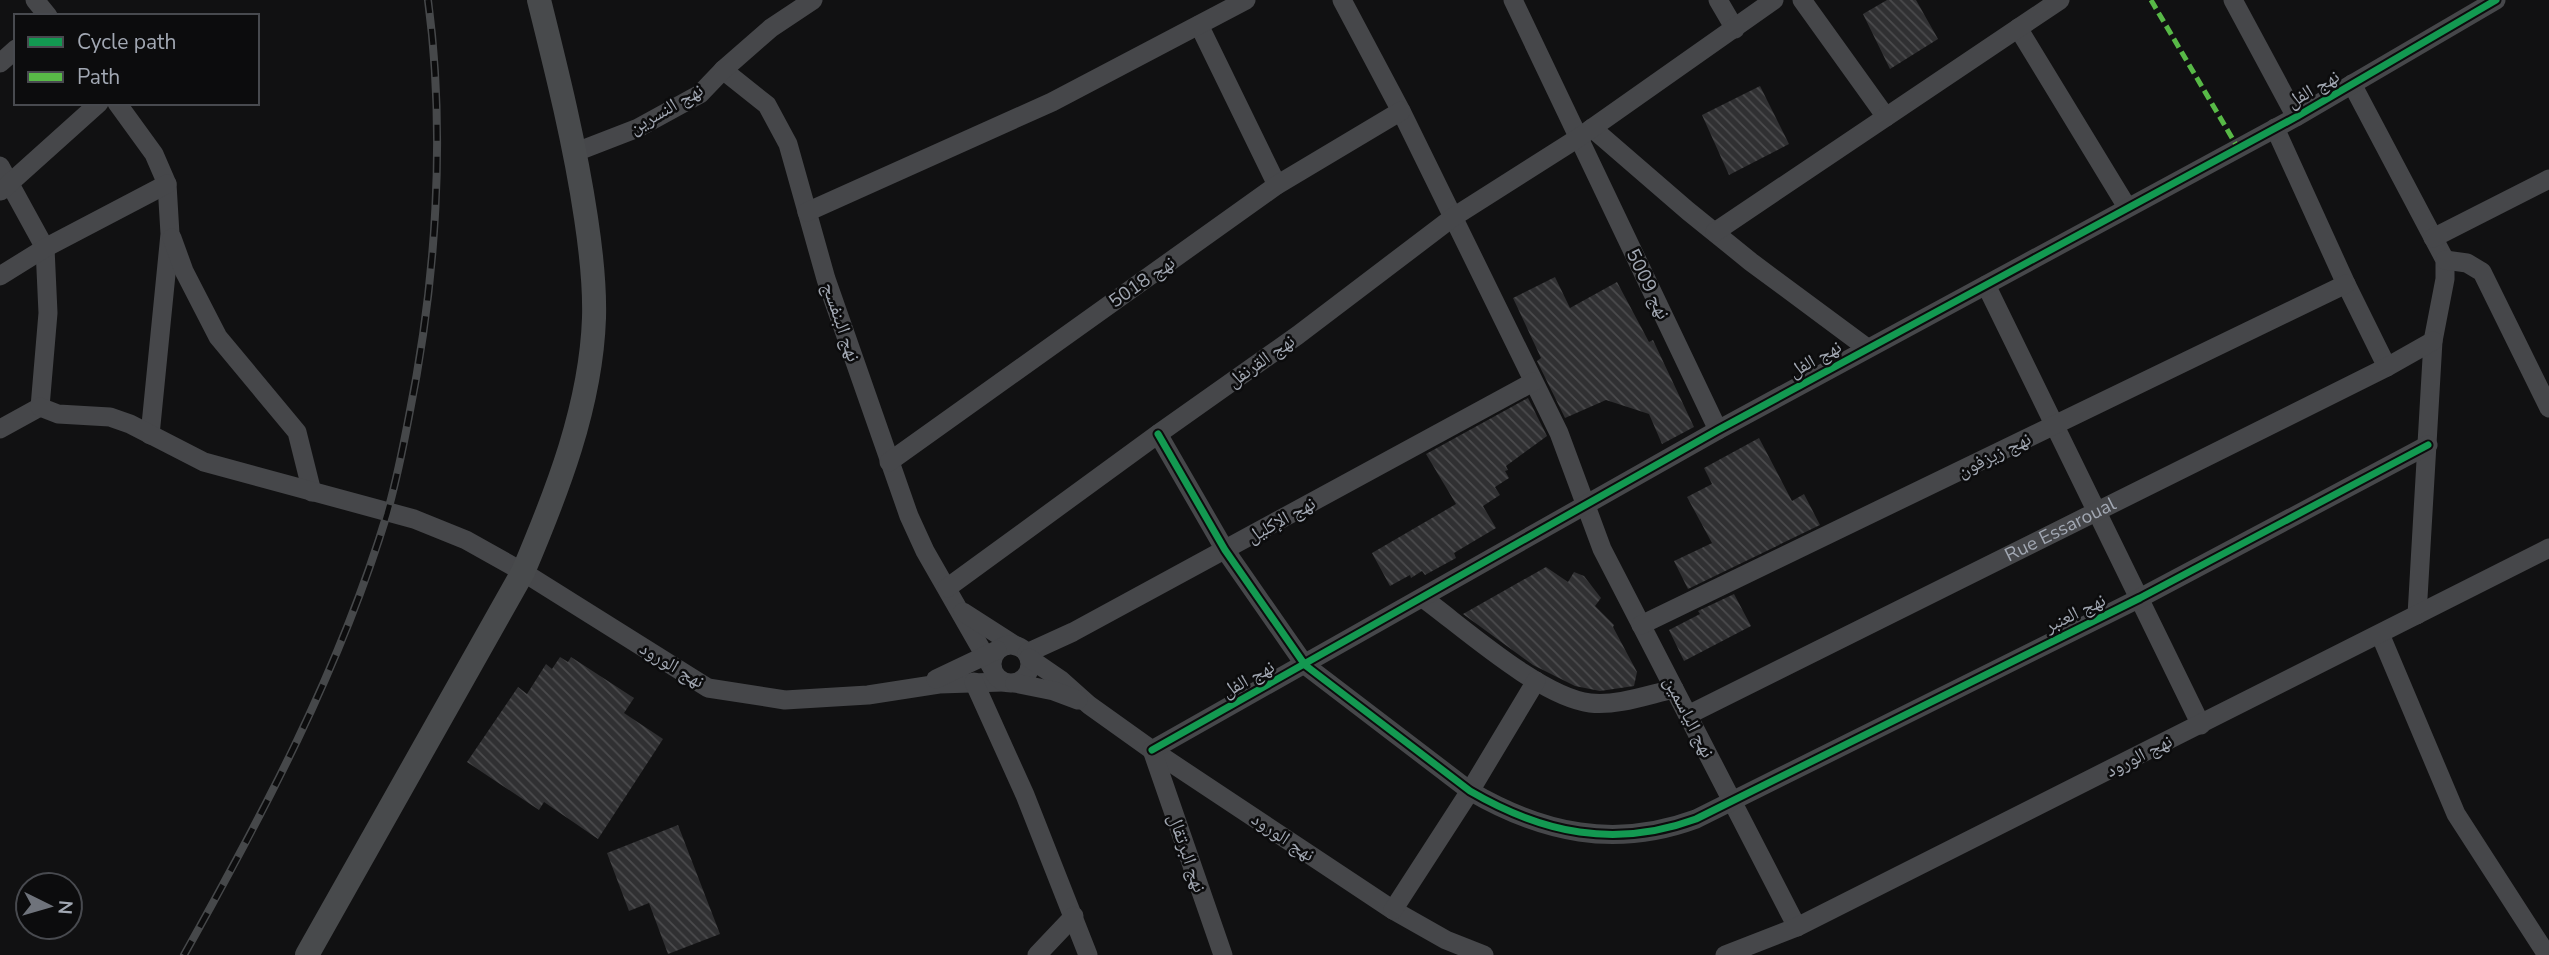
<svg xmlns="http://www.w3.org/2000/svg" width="2549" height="955" font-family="'Nunito Sans','Noto Naskh Arabic',sans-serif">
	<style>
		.building { fill: url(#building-back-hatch) }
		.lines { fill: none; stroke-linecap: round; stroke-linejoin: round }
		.minor { stroke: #46474a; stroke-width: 19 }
		.major { stroke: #484a4c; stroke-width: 24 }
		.rail-casing { stroke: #46484a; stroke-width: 8 }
		.rail { stroke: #0c0c0d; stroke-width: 5; stroke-dasharray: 16; stroke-linecap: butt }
		.quiet { stroke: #58b947; stroke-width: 5; stroke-dasharray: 10 5; stroke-linecap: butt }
		.cycleway-casing { stroke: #0c0c0d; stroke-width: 11 }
		.cycleway { stroke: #139951; stroke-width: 7 }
		.labels { text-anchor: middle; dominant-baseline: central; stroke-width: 5; stroke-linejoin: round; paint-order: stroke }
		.street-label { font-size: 19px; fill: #a2a8b3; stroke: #0c0c0d }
	</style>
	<defs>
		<pattern id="building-back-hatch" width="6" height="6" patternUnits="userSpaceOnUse" patternTransform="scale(1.75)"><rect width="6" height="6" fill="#303032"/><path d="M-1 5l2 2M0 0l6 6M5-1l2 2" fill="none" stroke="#4b4b4d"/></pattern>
	</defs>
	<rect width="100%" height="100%" fill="#111112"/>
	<path class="building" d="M1887,0H1916L1938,39L1890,69L1863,14Z
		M1760,86L1789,144L1729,175L1702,115Z
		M1555,277L1570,308L1617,282L1649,342L1653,340L1694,427L1662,444L1649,414L1606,400L1565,418L1537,361L1541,358L1513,298Z
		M1528,398L1547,436L1506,466L1508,470L1505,471L1509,478L1495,487L1500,495L1483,506L1496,528L1454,553L1456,558L1425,575L1422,571L1411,578L1410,575L1390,586L1372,553L1456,504L1426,454Z
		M1759,438L1792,501L1804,494L1820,525L1688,589L1674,561L1712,543L1687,497L1712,484L1704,468Z
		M1546,567L1568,582L1574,572L1584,576L1601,598L1595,606L1614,625L1613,627L1637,672L1634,686L1600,691L1575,686L1533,665L1463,614Z
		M1734,594L1751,626L1684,661L1669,630L1700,614L1698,611Z
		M560,657L568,662L571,657L634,698L624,713L663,739L598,839L544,802L539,810L467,762L518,687L527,694L546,664L552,669Z
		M678,825L720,934L668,954L649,903L629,911L607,853Z"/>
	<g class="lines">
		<g class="minor">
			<path d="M35,0L48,16"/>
			<path d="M1342,0L1401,111L1559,433L1602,549L1797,927"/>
			<path d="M1513,0L1718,430"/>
			<path d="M1718,0L1735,29"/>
			<path d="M1802,0L1886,117"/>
			<path d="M2233,0L2296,117"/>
			<path d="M1199,25L1277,185"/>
			<path d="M2018,28L2127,207"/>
			<path d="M0,63L16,49"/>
			<path d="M723,70L767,105L788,144L826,279L909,516L925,551L992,668"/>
			<path d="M2352,84L2445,260V279L2433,341L2417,615"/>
			<path d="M117,103L154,154L167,184L170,234L150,435"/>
			<path d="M1592,128L1688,211L1751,262L1867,348"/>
			<path d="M2275,128L2346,284L2387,367"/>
			<path d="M576,152L638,128L700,94L723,70L771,28L813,0"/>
			<path d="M0,166L45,248L48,313L40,407L0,429"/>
			<path d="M1,191L99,103"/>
			<path d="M807,212L1052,102L1246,0"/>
			<path d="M1715,232L2060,0"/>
			<path d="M172,238L184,271L218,337L297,432L312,492"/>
			<path d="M2433,238L2549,179"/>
			<path d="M2445,260L2467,263L2482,272L2549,408"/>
			<path d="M0,276L45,248L167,184"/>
			<path d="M1986,285L2201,725"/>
			<path d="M40,407L58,414L110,417L130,424L204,462L414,519L466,540L523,572L708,688L785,700L868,695L939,684L1003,682"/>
			<path d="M1158,434L1225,550L1305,665L1470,791C1542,833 1615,849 1696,819L2140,598L2428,445"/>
			<path d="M889,462L1277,185L1401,111"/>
			<path d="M947,588L1158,434L1298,335L1452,218L1578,138L1774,0"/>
			<path d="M1423,598C1465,629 1541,697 1590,703C1618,706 1647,695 1674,689"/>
			<path d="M963,612L1016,646"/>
			<path d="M1641,625L2346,284"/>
			<path d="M2380,634L2456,814L2547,955"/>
			<circle cx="1011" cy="664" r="19"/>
			<path d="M1027,653L1073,632L1533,382"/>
			<path d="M1029,658L1061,680L1089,705L1152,750L1393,910L1446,940L1484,955"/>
			<path d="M936,679L997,650"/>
			<path d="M974,682L1025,795L1088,955"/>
			<path d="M1015,683L1054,691L1078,700"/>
			<path id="s1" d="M1688,715L2387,367L2433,341"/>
			<path d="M1152,750L1718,430L2296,117L2496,0"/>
			<path d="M1152,750L1223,955"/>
			<path d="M1393,910L1470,791L1536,681"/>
			<path d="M1037,955L1074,916"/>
			<path d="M1725,955L1797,927L2549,548"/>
		</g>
		<path class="major" d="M307,955L523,572C557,492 591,406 594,318C595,284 591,251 586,218C575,144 557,72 539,0"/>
		<g class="rail-casing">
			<path id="rail" d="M184,955C263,814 340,669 387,514C396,482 403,448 409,416C436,282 446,135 428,0"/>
		</g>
		<use href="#rail" class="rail"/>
		<path class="quiet" d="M2151,0L2238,148"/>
		<g class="cycleway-casing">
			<path id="cycleway" d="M1158,434L1225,550L1305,665L1470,791C1542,833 1615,849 1696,819L2140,598L2428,445
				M1152,750L1718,430L2296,117L2496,0"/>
		</g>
		<use href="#cycleway" class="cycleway"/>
	</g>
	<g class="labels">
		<g class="street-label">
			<text transform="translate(2313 89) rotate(-30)">نهج الفل</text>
			<text transform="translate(666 109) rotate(-30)">نهج النسرين</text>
			<text transform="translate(1142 282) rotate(-35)">نهج 5018</text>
			<text transform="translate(1648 284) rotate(64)">نهج 5009</text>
			<text transform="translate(841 322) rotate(71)">نهج البنفسج</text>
			<text transform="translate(1815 359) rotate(-29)">نهج الفل</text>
			<text transform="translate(1261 361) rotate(-35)">نهج القرنفل</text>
			<text transform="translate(1994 455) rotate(-26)">نهج زيزفون</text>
			<text transform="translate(1281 520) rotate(-29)">نهج الإكليل</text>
			<text stroke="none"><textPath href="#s1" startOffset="416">Rue Essaroual</textPath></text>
			<text transform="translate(2075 613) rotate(-26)">نهج العنبر</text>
			<text transform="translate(672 665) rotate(31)">نهج الورود</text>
			<text transform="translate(1248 679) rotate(-29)">نهج الفل</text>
			<text transform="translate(1689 717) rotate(63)">نهج الياسمين</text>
			<text transform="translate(2139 756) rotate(-27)">نهج الورود</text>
			<text transform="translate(1283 837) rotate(34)">نهج الورود</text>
			<text transform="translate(1187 853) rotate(71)">نهج البرتقال</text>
		</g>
	</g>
	<rect x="14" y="14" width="245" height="91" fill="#0c0c0d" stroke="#484a4f" stroke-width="2"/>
	<rect x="28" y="37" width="35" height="10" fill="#139951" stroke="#484a4f" stroke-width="2"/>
	<text x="77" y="49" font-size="21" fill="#a2a8b3">Cycle path</text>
	<rect x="28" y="72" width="35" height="10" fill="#58b947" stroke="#484a4f" stroke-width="2"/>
	<text x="77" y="84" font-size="21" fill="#a2a8b3">Path</text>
	<g transform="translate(49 906) rotate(95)"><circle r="33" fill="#0c0c0d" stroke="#484a4f" stroke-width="2"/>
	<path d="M0-5L12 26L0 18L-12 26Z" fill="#6f737b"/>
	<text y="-10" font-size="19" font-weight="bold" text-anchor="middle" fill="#a2a8b3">N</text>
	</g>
</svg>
